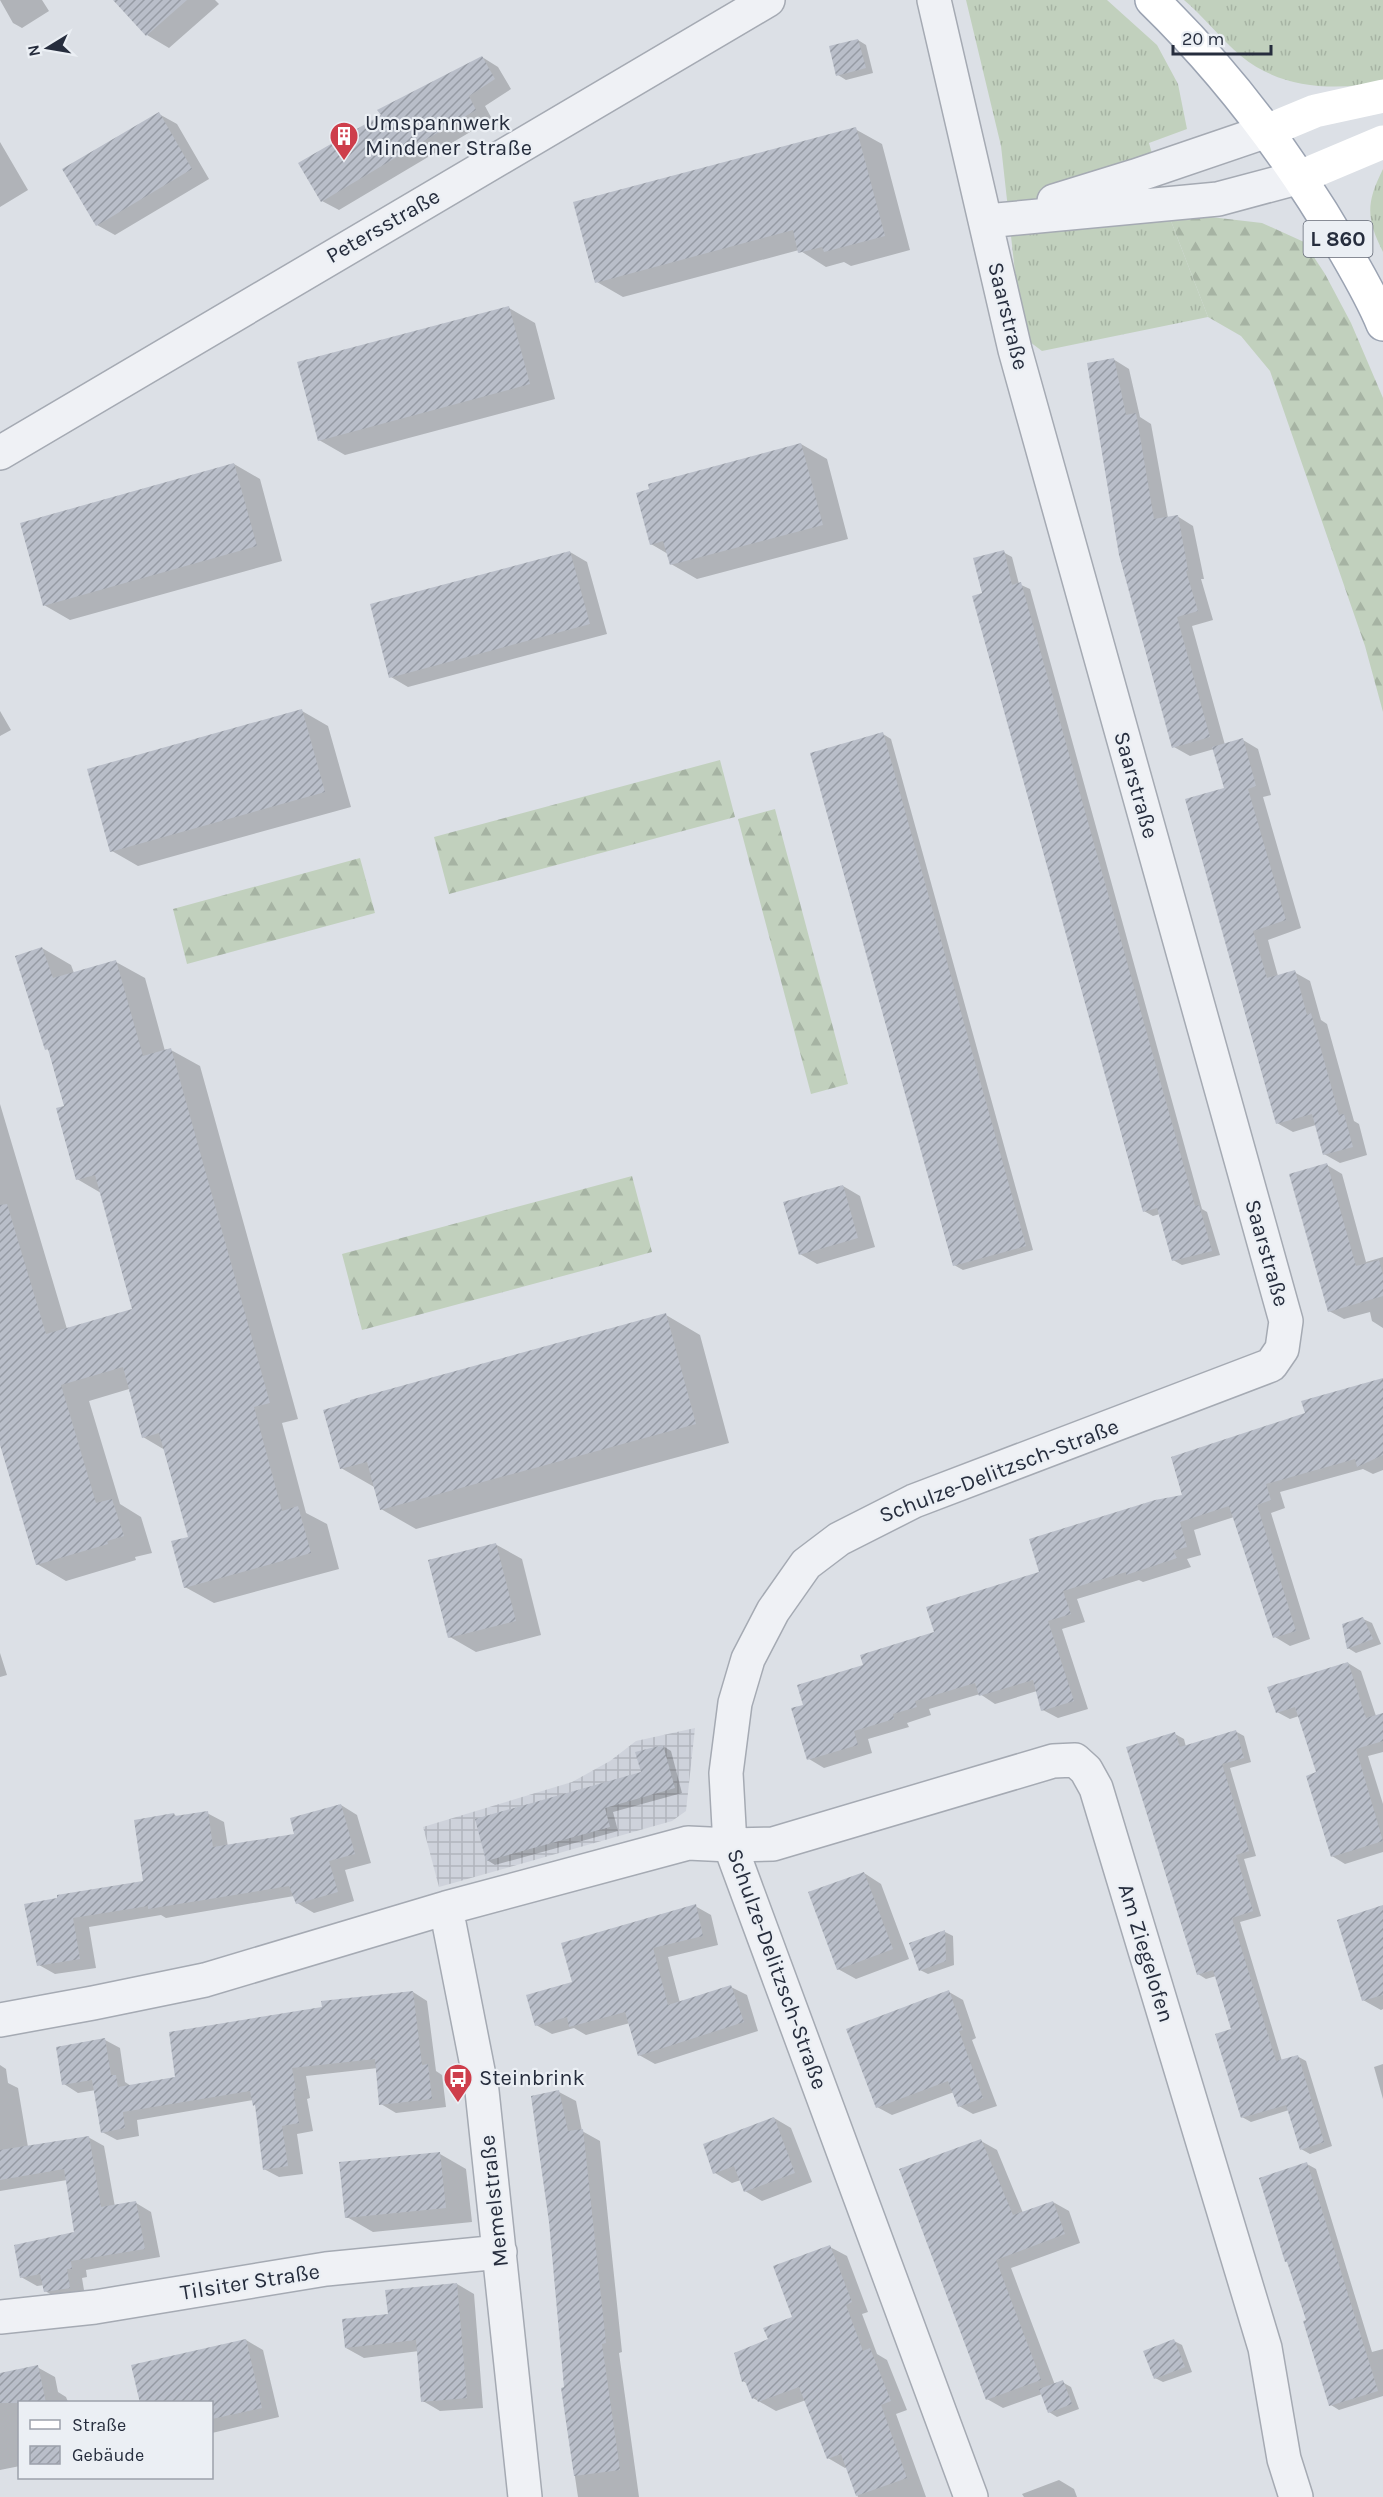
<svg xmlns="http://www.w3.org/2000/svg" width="1383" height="2497" font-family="Karla,sans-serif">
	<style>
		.industrial { fill: url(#industrial-grid) }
		.grass { fill: url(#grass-tufts) }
		.forest { fill: url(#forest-firs) }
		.shadow { fill: #0003 }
		.building { fill: url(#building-hatch) }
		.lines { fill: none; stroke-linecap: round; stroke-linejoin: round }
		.street-casing { stroke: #a5aab3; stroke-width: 36 }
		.primary-casing { stroke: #9ba3b2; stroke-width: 36 }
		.street { stroke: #eff1f5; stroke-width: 33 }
		.secondary { stroke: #fff; stroke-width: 33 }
		.primary { stroke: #fff; stroke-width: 33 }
		.labels { text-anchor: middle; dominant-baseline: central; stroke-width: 4.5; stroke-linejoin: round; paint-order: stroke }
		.shield { fill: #ebeff4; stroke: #616774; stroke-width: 1.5 }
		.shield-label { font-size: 21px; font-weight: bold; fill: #262d3d }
		.poi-label { font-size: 22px; fill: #262d3d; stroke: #ebeff4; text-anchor: start }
		.street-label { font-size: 22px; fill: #262d3d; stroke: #ebeff4 }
	</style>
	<defs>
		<pattern id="industrial-grid" width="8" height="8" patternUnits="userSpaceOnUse" patternTransform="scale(1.5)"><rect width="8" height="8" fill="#ced2db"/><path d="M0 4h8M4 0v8" fill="none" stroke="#b1b5bd"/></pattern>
		<pattern id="grass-tufts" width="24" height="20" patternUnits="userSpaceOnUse" patternTransform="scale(1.5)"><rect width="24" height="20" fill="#c1d0bd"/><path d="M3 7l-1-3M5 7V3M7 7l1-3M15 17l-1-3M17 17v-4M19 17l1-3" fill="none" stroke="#a6b3a3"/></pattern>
		<pattern id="forest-firs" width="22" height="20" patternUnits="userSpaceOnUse" patternTransform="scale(1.5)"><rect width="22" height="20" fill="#c1d0bd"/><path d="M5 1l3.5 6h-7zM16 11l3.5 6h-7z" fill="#a6b3a3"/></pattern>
		<pattern id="building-hatch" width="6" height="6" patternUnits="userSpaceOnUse" patternTransform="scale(1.5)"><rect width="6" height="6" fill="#b9bec9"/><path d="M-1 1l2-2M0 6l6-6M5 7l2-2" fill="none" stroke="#969ba4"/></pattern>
	</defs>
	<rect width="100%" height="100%" fill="#dce0e6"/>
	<path class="industrial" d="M695,1728L686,1811L672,1821L439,1887L423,1827L572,1782L610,1761L636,1741Z"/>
	<path class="grass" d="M966,0H1107L1157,45L1178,84L1187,129L1149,143L1171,221L1208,317L1042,351L1030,342L1017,290L1001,146Z
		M1184,0H1383V82C1333,91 1281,89 1241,56C1221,39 1204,17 1184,0Z
		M1383,169V252C1366,218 1366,203 1383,169Z"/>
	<path class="forest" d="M1202,216L1262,223L1304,242L1325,274L1351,323L1383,398V712L1365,646L1270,371L1241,336L1208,317L1171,221Z
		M720,760L735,817L449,894L434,837Z
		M775,809L848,1084L811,1094L738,819Z
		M360,858L375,913L187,964L173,909Z
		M632,1176L652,1252L362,1330L342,1254Z"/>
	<path class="shadow" d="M0,0H42L49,11L22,28L13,23Z
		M115,0H215L219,4L169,48L147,35Z
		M858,40L866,45L873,73L846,80L838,75Z
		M482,57L498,67L511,89L485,106L492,119L339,210L322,201Z
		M159,114L177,124L209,179L115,235L97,225Z
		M855,129L882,144L910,250L851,266L844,262L826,267L799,250L623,297L597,282Z
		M0,142L28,190L0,207Z
		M509,308L535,323L555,399L345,455L319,440Z
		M1113,359L1129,369L1140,417L1151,424L1168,518L1177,516L1193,526L1204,579H1201L1213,620L1192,626L1225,745L1243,740L1258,749L1271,795L1263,797L1301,928L1268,940L1278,976L1294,972L1310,981L1321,1020L1327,1024L1354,1121L1359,1124L1367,1155L1340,1163L1324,1154L1316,1125L1293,1132L1277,1123L1226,789L1214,749L1190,756L1174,747Z
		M801,444L827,459L848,539L697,579L671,564L668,554L651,544Z
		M234,464L260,479L282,561L70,620L44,605Z
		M570,552L587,562L607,634L408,687L391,677Z
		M1003,552L1012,557L1019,584L1030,589L1202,1209L1207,1212L1220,1255L1182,1265L1173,1260L1160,1214L1153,1216L1144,1211L984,594Z
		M0,711L11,730L0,736Z
		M302,711L328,726L351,807L138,866L112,851Z
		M883,734L891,739L1033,1250L963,1270L954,1265Z
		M42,948L71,965L74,973L116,962L145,978L165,1051L171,1050L200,1066L298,1419L282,1423L306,1513L327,1524L339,1569L214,1603L185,1587L190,1538L165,1450L143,1437L129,1389L89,1401L120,1504L141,1517L152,1553L135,1557L136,1560L66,1581L37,1564L0,1440V1104L67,1329L134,1310L101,1193L77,1179L66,1107L50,1051L47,1049Z
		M1327,1165L1342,1174L1366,1262L1383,1257V1328L1372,1321L1370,1312L1344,1319L1329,1311Z
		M843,1186L860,1196L875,1247L817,1264L800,1254Z
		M666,1315L700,1335L729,1443L416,1529L381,1509L376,1488L341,1468Z
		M1383,1379V1470L1373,1474L1363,1469L1280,1492L1285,1508L1271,1513L1310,1639L1290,1646L1275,1637L1234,1517L1194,1530L1201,1555L1187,1559L1191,1567L1143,1582L1139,1580L1077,1599L1085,1622L1062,1629L1088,1709L1058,1718L1043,1710L1037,1691L995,1704L980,1694L929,1709L931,1715L907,1723L909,1727L868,1739L872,1753L824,1768L809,1759L805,1706L865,1666L936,1633L1041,1573L1184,1496L1307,1414Z
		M495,1544L522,1559L541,1635L476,1652L450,1637Z
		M1363,1619L1372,1623L1381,1644L1356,1653L1348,1648Z
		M0,1653L7,1675L0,1677Z
		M1348,1663L1361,1671L1376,1716L1383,1714V1752L1368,1756L1383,1804V1852L1345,1864L1332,1856L1318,1773L1299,1716L1290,1719L1277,1712Z
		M1235,1731L1244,1736L1251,1762L1230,1768L1256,1856L1244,1859L1261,1916L1240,1922L1282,2061L1297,2056L1306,2061L1332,2146L1310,2154L1301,2149L1289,2110L1251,2122L1242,2117L1233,2030L1216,1976L1206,1979L1198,1974L1175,1734L1184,1739L1186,1747Z
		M663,1746L671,1751L682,1793L613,1812L618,1831L495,1865L487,1860L643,1773Z
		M341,1805L357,1815L371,1863L345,1870L354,1901L314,1913L297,1903L294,1896L166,1918L161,1915L89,1927L96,1968L55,1974L39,1965L26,1905L145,1882L174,1815L179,1817L207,1813L224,1822L228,1847L296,1835Z
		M864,1873L881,1884L909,1959L856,1979L838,1969Z
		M695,1906L711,1915L718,1945L668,1957L680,2003L731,1987L747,1995L758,2031L655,2064L639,2055L630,2023L586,2035L574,2028L552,2034L536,2025L574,1983Z
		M1383,1907V2009L1381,2010L1363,2000Z
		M945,1932L953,1936L954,1965L928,1974L920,1970L911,1944Z
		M413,1992L427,2001L436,2071L442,2075L446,2107L396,2113L381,2104L378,2068L306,2076L310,2098L307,2099L313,2131L297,2134L303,2174L279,2177L264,2169L257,2106L253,2100L137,2120L139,2136L117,2140L102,2132L96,2090L78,2093L64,2084L105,2040L120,2048L125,2082L131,2086L177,2078Z
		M949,1992L963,2000L976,2038L972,2040L997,2106L973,2114L959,2106L954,2092L892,2115L877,2107Z
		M1383,2064V2099L1374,2067Z
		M0,2065L6,2069L8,2083L18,2088L28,2147L88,2137L104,2146L115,2207L136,2203L151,2212L160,2257L86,2270L87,2277L82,2278L85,2296L61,2300L45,2291L44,2285L37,2286L21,2277L75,2234L67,2180L0,2191Z
		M559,2092L576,2101L582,2131L600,2141L622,2352L619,2353L639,2497H578L562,2389L566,2388Z
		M774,2118L791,2128L812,2182L762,2201L745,2191L741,2180L732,2183L715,2173Z
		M981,2141L997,2150L1023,2213L1053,2202L1069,2211L1080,2243L1011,2268L1055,2385L1062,2382L1071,2387L1079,2409L1057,2417L1049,2412L1042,2394L1003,2408L987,2399Z
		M440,2154L466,2169L472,2222L373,2232L347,2217Z
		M1307,2164L1316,2169L1372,2352L1383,2349V2396L1339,2410L1331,2405L1308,2321Z
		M830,2247L847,2256L868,2312L862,2314L877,2354L887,2360L907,2410L896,2414L926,2497H858L847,2467L845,2468L828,2458L806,2400L776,2411L753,2398L748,2384L743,2381L770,2340L794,2318Z
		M457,2284L474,2294L483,2408L440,2411L423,2401L419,2351L364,2358L346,2348L390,2316Z
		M246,2340L263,2350L279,2417L212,2433V2402Z
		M1174,2341L1182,2345L1192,2372L1163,2382L1155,2378Z
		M37,2367L55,2377L58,2392L66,2397L68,2402H20V2466L0,2470V2375Z
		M1059,2480L1074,2489L1077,2497H1024L1022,2494Z"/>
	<path class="building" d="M113,0H187L146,36Z
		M858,39L866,68L836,76L829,46Z
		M482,56L495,79L469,96L476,110L321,202L298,163L381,115L377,110Z
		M159,112L192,169L96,226L62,169Z
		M856,127L885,236L824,252L822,247L798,253L793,230L595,283L573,202Z
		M509,306L530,384L318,441L297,362Z
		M1114,358L1126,415L1136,413L1154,519L1178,515L1188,570L1186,571L1198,611L1177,617L1210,737L1172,748L1119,555L1087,363Z
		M801,443L823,525L670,565L663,541L650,545L636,493L649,489L648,484Z
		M234,463L257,546L43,606L20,523Z
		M1004,550L1012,585L1021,582L1195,1206L1199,1205L1212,1251L1172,1261L1157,1208L1143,1212L972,596L982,593L973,558Z
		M570,551L590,624L389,678L370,604Z
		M302,709L325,792L110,852L87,769Z
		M883,732L1026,1246L953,1266L810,753Z
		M1243,738L1256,786L1248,789L1286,920L1253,931L1267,978L1295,970L1307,1015L1311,1013L1339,1115L1344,1114L1353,1147L1323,1155L1312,1114L1276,1124L1185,799L1224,788L1212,747Z
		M42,947L53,978L116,960L143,1056L171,1048L270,1403L254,1407L282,1511L298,1506L311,1553L184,1588L171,1541L188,1537L159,1433L142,1438L123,1367L61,1385L96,1503L112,1499L124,1536L107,1541L108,1544L36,1565L0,1445V1205L7,1204L46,1334L132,1309L95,1175L76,1180L56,1108L64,1106L48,1049L45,1050L15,956Z
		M1327,1163L1356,1266L1379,1260L1383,1275V1296L1328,1312L1289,1174Z
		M843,1185L858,1238L799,1255L783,1202Z
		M666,1313L696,1424L380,1510L367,1462L340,1469L323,1410L350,1402V1400Z
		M1383,1378V1455L1357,1467L1355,1459L1266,1484L1271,1500L1257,1505L1296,1631L1273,1638L1229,1506L1180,1522L1187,1547L1173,1551L1177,1558L1126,1575V1572L1063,1591L1071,1614L1048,1621L1074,1701L1041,1711L1033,1680L979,1696L975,1683L915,1701L917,1707L893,1714L894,1719L854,1731L858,1745L807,1760L791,1708L803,1705L797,1685L863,1665L860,1655L934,1632L926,1607L1039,1572L1029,1539L1155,1500L1182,1495L1171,1457L1305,1413L1301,1401Z
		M496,1543L516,1621L448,1638L428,1560Z
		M1363,1617L1373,1639L1347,1649L1342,1624Z
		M1348,1662L1366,1718L1383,1713V1741L1356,1749L1383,1841L1331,1857L1306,1776L1316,1772L1295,1707L1276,1713L1267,1687Z
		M1236,1730L1244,1758L1222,1764L1249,1851L1236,1855L1253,1911L1232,1918L1276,2061L1298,2055L1324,2142L1300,2150L1286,2105L1241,2118L1215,2034L1231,2029L1213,1970L1197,1975L1126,1747L1175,1732L1180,1747Z
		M663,1745L675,1788L605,1808L610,1827L486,1861L475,1819L641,1772L635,1752Z
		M341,1804L355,1854L329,1861L338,1892L296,1904L289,1886L148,1909V1906L73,1918L80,1959L37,1966L24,1904L57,1898V1895L143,1881L134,1820L174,1813L175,1816L208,1811L213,1847L294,1834L290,1818Z
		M864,1872L893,1949L837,1970L808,1892Z
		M696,1904L703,1936L653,1948L668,2005L731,1985L744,2022L638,2056L625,2012L569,2027L567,2017L535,2026L526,1995L572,1982L561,1943Z
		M1383,1905V1995L1362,2001L1337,1920Z
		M945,1930L946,1961L919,1971L909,1943Z
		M949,1990L963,2030L959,2031L983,2098L958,2107L948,2081L876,2108L846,2029Z
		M413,1991L422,2065L428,2064L432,2099L379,2105L375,2059L292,2068L296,2090L293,2091L299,2123L282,2126L288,2166L263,2170L255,2105L253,2106L250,2091L123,2112L125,2128L101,2133L92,2080L62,2085L56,2047L105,2038L111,2075H116L118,2087L175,2077L169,2032L322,2007L321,2001Z
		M559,2090L568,2131L583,2129L606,2343L602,2344L620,2470L574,2476L561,2388L564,2387L549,2222L531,2096Z
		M774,2117L795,2173L744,2192L734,2166L713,2174L703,2144Z
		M89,2136L101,2207L136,2201L145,2249L71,2261L72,2269H67L70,2288L44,2292L40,2274L20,2278L14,2245L74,2232L64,2169L0,2180V2150Z
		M981,2139L1013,2215L1053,2201L1065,2234L996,2260L1041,2380L986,2400L899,2169Z
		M440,2152L446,2208L345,2218L339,2162Z
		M1307,2162L1378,2391L1329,2406L1303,2321L1306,2320L1287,2262H1285L1259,2178Z
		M830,2245L852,2302L846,2305L863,2351L870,2348L891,2401L881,2405L907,2478L856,2496L841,2454L827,2459L799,2387L758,2402L756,2397L752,2399L745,2381L742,2382L734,2353L768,2339L763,2328L792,2317L773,2266Z
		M457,2283L467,2398L421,2402L416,2340L345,2348L342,2319L388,2314L385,2290Z
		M246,2339L262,2408L212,2419V2403H140L131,2365Z
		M1174,2339L1185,2367L1154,2379L1143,2351Z
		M38,2365L46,2403H0V2373Z
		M1063,2380L1072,2404L1048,2413L1039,2389Z"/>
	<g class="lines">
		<g class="street-casing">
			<path id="street" d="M934,0L1015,350L1286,1321L1282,1349L1271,1365L914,1501L839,1539L806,1564L773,1611L748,1659L735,1703L726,1773L730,1845L971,2497
				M1054,201L1135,176L1267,131
				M986,221L1218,199L1300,177
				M0,453L768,0
				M446,1908L482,2091L525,2497
				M0,2020L93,2003L205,1980L446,1908L688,1843L730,1845L773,1844L1053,1761L1075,1760L1086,1770L1096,1788L1265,2348L1284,2459L1296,2497
				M0,2317L95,2307L326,2269L500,2252"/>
		</g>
		<g class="primary-casing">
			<path id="primary" d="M1152,0C1226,72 1290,157 1342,246C1357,272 1372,297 1383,324"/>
		</g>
		<use href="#street" class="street"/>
		<path class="secondary" d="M1267,131L1315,111L1383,96
			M1300,177L1383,142"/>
		<use href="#primary" class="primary"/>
	</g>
	<defs>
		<g id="building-pin" transform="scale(1.5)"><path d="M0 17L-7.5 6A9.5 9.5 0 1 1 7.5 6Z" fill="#ce3e4b" stroke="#ebeff4"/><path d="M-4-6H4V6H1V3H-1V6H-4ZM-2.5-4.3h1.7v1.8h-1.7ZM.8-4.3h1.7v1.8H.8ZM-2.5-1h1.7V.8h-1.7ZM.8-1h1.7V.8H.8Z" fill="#fff"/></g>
		<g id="bus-pin" transform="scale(1.5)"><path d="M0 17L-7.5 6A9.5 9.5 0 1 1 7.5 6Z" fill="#ce3e4b" stroke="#ebeff4"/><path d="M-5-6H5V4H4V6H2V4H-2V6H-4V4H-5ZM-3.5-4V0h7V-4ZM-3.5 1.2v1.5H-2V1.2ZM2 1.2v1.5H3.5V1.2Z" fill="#fff"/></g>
	</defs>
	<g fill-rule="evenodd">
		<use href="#building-pin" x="344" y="136"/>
		<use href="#bus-pin" x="458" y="2078"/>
	</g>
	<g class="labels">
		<rect class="shield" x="1303.5" y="221" width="69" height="36" rx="4.5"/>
		<g class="shield-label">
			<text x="1338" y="239">L 860</text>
		</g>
		<g class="poi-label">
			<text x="365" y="123">Umspannwerk<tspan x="365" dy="25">Mindener Straße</tspan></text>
			<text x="479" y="2078">Steinbrink</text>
		</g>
		<g class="street-label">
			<text transform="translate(383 226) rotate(-30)">Petersstraße</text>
			<text transform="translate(1008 316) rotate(76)">Saarstraße</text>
			<text transform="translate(1136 785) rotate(74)">Saarstraße</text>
			<text transform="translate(1267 1253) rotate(74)">Saarstraße</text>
			<text transform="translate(999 1471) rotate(-21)">Schulze-Delitzsch-Straße</text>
			<text transform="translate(1146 1953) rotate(73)">Am Ziegelofen</text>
			<text transform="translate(777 1969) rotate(70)">Schulze-Delitzsch-Straße</text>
			<text transform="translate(494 2201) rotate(-96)">Memelstraße</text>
			<text transform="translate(250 2282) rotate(-9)">Tilsiter Straße</text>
		</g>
	</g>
	<rect x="18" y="2401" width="195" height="78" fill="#ebeff4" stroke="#9ca1ab" stroke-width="1.5"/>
	<rect x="30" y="2420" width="30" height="9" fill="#ffffff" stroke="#9ca1ab" stroke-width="1.5"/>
	<text x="72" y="2431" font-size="18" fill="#262d3d">Straße</text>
	<rect x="30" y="2446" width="30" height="18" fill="url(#building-hatch)" stroke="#9ca1ab" stroke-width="1.5"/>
	<text x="72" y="2461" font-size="18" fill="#262d3d">Gebäude</text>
	<g transform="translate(48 48) rotate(259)" stroke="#ebeff4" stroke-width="4.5" paint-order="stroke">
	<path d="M0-4.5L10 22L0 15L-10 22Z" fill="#262d3d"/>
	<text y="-9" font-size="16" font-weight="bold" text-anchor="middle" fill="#262d3d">N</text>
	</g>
	<path d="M1173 45v9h98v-9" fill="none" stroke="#262d3d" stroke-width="3"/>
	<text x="1182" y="45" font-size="18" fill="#262d3d" stroke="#ebeff4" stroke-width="4.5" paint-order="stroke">20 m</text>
</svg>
